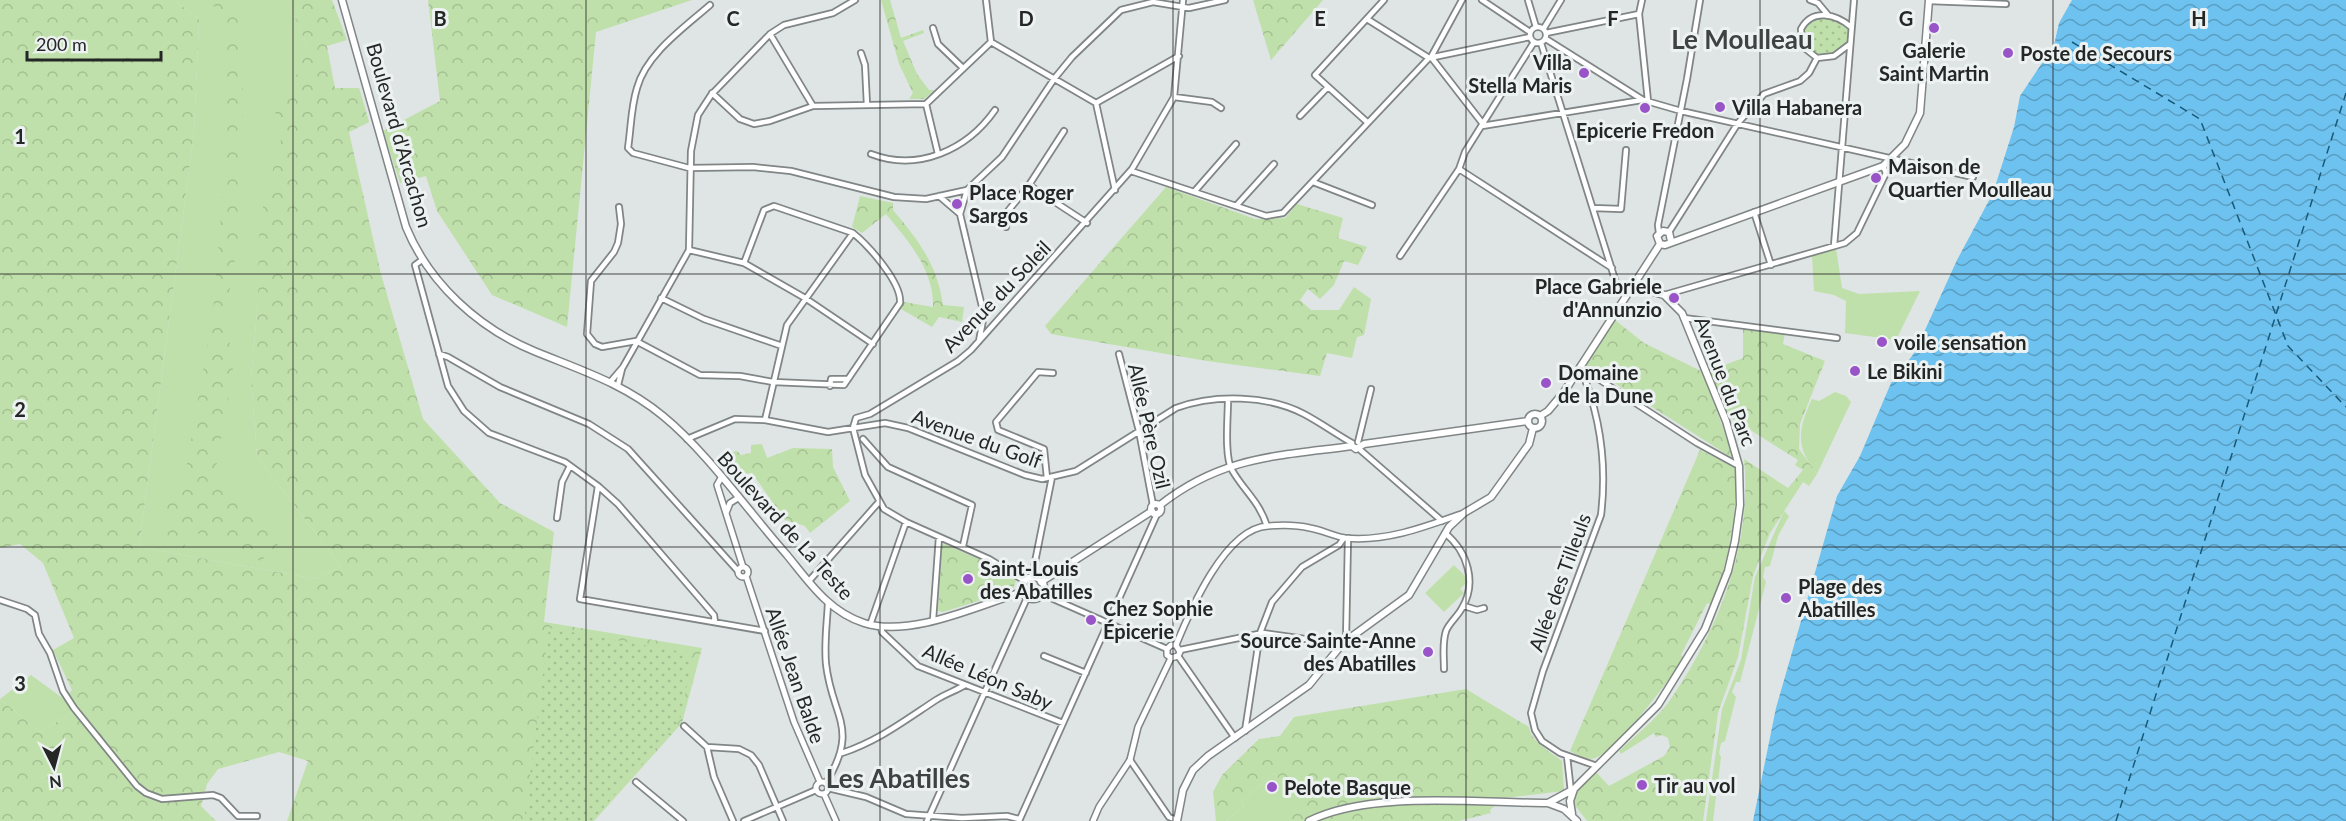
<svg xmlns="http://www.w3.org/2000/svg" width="2346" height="821" font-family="Lato,sans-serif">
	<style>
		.green { fill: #bfe0aa }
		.forest { fill: url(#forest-crowns) }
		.park { fill: url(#park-dots) }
		.water { fill: url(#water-waves) }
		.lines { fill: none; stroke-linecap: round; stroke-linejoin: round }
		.ferry { stroke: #185978; stroke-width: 1.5; stroke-dasharray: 8 6; stroke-linecap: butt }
		.minor-casing { stroke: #808585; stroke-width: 8 }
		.tertiary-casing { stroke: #808585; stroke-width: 8 }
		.secondary-casing { stroke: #808585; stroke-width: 9 }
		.minor { stroke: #fff; stroke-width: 4.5 }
		.tertiary { stroke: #fff; stroke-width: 5 }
		.secondary { stroke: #fff; stroke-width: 6 }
		.grid { fill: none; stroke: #252726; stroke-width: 1.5; stroke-opacity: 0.55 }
		.poi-dot { fill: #9954c8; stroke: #ecf2f1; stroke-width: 2 }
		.labels { text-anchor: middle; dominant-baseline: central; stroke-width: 6; stroke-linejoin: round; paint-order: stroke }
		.poi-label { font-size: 20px; font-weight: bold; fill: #252726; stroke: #ecf2f1; text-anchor: start }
		.street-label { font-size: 20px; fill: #252726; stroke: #ecf2f1 }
		.district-label { font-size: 26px; font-weight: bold; fill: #3e4342; stroke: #ecf2f1 }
		.grid-label { font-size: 20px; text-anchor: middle; font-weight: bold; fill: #252726; stroke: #ecf2f1; stroke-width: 6; stroke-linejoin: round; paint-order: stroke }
	</style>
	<defs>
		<pattern id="forest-crowns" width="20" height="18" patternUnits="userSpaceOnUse" patternTransform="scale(1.5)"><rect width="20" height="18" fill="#bfe0aa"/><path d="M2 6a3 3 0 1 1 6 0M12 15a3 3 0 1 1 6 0" fill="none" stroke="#a4c092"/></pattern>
		<pattern id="park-dots" width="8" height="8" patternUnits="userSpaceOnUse" patternTransform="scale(1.5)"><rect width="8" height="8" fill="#bfe0aa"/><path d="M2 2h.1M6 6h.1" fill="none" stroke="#a4c092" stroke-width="1.8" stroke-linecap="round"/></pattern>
		<pattern id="water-waves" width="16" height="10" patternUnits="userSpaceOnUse" patternTransform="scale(1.5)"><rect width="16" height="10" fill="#6ec2f0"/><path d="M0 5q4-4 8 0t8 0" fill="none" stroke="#5a9ec2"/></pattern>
	</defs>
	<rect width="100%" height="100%" fill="#dfe5e4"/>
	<path class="green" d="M174,0H287L308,47L335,88H359L369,122L349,132L258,302L251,378L257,457L341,566L316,579L139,547L194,133L199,19Z
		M1836,248L1842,288L1859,294L1920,291L1896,340L1845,333L1846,301L1834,295L1814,291L1812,255Z
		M1835,392L1846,396L1851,402L1817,474C1795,447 1798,429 1812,399L1819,401Z
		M1784,511L1789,516L1778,536L1770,566L1765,567L1763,577L1766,582L1740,682H1736L1732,692L1736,697L1725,741L1721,743L1719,753L1721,757L1713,821H1706L1722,709L1741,660L1755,577Z
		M1454,565L1469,580L1460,589L1464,593L1444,612L1425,593Z
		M31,675L61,697L69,693L78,705L70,714L40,732L0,699Z
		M1274,773L1306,810L1294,821H1226L1244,806L1241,802Z"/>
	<path class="forest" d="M0,0H174L199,19L194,133L139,547L316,579L341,566L257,457L251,378L258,302L259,222L282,136L274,108L289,83L302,69V56L308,47L287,0H332L347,40L327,46L335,88H359L369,122L349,132L381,274L423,419L500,503L554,532L544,622L702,648L682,723L594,821H287L308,761L279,752L218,769L207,784L201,806L216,821H0V699L40,732L70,714L78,705L69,693L72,690L53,650L74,638L43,563L20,544L0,548Z
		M206,0H238L241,11L243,87L240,230L226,311L233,372L215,473L257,512L279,547L260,561L190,530L184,548L169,545L163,505L186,470L213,312L223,192L226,16Z
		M428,0H692L596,32L567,327L492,295L437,211L426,176L400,183L383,131L440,101Z
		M881,0H890L901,38L923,30L924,33L903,41L917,74L929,90H935L924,99H909L913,93L899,64Z
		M1253,0H1323L1271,60Z
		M1166,187L1255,219L1285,218L1297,204L1343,218L1338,238L1367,247L1358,265L1344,261L1334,285L1320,299L1308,289L1300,300L1311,310H1339L1354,287L1371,299L1364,335L1357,337L1352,358L1327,353L1320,376L1207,361L1051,334L1045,326Z
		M860,196L893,203V210C919,241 937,264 943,305L964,307L962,322L939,317L932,327L901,309L904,302L933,307C934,270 909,242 886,214L862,233L852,227Z
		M1615,320L1644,343L1703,372L1734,459L1586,365Z
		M1743,329L1785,333L1783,344L1825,361L1800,424L1799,449L1817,474L1809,486L1803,482L1770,533L1753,576L1738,657L1718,713L1703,821H1587L1573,803L1576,793L1596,772L1609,786L1664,756L1670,747L1668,738L1662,735L1656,737L1654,733L1621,754L1619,751C1635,736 1655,720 1668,703C1717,633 1753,545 1744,459L1788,488L1803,470L1795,465L1798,460L1725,414L1709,371L1743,358Z
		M762,444L767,458L793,448L832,449L833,467L850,501L810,533L805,526L785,520L752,473L739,475L732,465L731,452L737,451L741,455L751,453V445Z
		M1700,450L1736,468C1737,515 1729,561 1712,605L1707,603L1681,655L1684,658C1671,677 1613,758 1591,759C1584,759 1576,754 1570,751Z
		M942,543L992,565L1016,580L1013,590L943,612L938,611Z
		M1466,689L1529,727C1530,741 1552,753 1562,761L1564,791L1504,798L1490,810L1491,813L1459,821H1285V819L1301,805L1274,773L1241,802L1244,806L1226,821H1216L1213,792L1222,775L1259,739L1280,736L1294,717Z"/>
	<path class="park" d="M1828,17L1850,29L1849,42L1833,53L1818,56L1804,46L1803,30L1812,19Z
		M549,628L693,654L680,720L592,821H524Z"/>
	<path class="water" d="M2072,0H2346V821H1753L1776,708L1837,496L1860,456L1891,383L1915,352L1957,260L1993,193L2014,127L2020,96L2054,45L2059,23Z"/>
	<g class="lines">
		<path class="ferry" d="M2072,42L2200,119L2288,346L2346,407
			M2116,821L2346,93"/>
		<g class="minor-casing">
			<path id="minor" d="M986,0L991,42L1096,103L1115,190
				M1462,0L1431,57L1483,124
				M1482,0L1530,32
				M1528,0L1536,27
				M1642,0L1639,14L1648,101
				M1810,0L1818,3L1828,15
				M1929,1L2006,4
				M710,5C685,27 646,54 637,88C631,107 631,128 628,148L633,153L689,168L753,167L791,171L894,197L926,199L967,190L1002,157L1054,79L1072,57L1121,10L1153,2L1189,8L1225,0
				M1367,19L1429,58L1530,37
				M1530 35a8 8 0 1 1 16 0a8 8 0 1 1-16 0Z
				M933,28L938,44L963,68
				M1544,28L1561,0
				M1546,33L1639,14
				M770,34L813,106
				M1546,39L1643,100L1681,111L1973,177
				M1541,43L1617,286L1626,297
				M1850,44L1834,56L1817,58L1802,46L1801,29C1812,8 1836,14 1851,27
				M861,53L865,65L867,105
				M712,93L740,119L754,124L770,121L813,106L926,104L991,42
				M1174,97L1212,102L1221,108
				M1096,103L1179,56
				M926,104L938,154
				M1300,116L1328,87
				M1367,122L1315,75L1384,0
				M1482,126L1642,100
				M871,154C918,172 967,150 995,110
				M1459,169L1612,268
				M1131,171L1266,216L1283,213L1429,58
				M1313,182L1372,205
				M1029,185L1087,223
				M967,190L960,214L984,315L979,341
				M1194,192L1236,144
				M939,196L960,214
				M1236,206L1274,164
				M619,207L621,224L618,243L614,252L591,281L587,334L595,344L602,347L636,341L700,375L740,376L773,382L844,385L900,303C902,283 869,246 853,233L774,206L764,210L744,263
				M1593,208L1621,209L1626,150
				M1754,212L1771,265
				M1006,227L1008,211L1029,185L1064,131
				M1669,232L1738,123L1764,94L1800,81L1809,73L1817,58
				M1659,233L1658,225L1687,79L1700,0
				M1834,246L1854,0
				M689,250L744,263L805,298L873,344
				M1400,256L1459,169L1465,152L1534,42
				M422,260L415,265L448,386L464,411L489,433L565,462L598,486L618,504L714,615L715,622
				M1664,295L1845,243L1857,233L1886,173L1883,166
				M661,298L704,319L782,346
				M1684,318L1837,338
				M439,354L448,357L500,387L589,424L628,449L738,571
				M1119,354L1139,431L1153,505
				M1580,367C1600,414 1607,465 1601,515L1543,671L1531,713L1535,730L1542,741L1560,753L1597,766
				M1580,367L1697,443L1739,466
				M611,381L623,367L689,250L691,151L698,115L711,95L770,34L784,25L833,13L855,0
				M618,385L622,369
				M830,386L831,379H848
				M1228,400C1228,417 1224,456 1232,470C1244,491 1259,501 1267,526
				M765,420L787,325L853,233
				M687,439L735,419L765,420L828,432L885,423L908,428L1025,475L1042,479L1076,471L1176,408C1214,394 1268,395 1304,414C1321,423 1336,434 1352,443
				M863,439L888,467L972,505L963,546
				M1358,442L1371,389
				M1358,448L1442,521
				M1047,478L1044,449L998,430L996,422L1038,372L1053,373
				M598,486L580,599L765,631
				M557,518L562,482L570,466
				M1032,577L1052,477
				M809,581L878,503
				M1025,581L989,559L906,522L884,509L865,475L853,428L856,418L870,414L958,361L971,350L1132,169L1174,97L1183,0
				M1042,594L1167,649
				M0,600L27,609L35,615L39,634L50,653L63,691L74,708L137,786L146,793L162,799L213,795L221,798L238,816H257
				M1464,606L1477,610L1484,608
				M933,620L939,537
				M870,625L906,522
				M881,627L882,632L918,666L1063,723
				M1346,640L1348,538
				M1180,650L1263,633L1341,644
				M1044,656L1086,673
				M1178,656L1235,738
				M1444,669C1444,656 1442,643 1446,631C1449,623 1458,616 1462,608C1477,583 1468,552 1445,533
				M684,726L707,747L739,749L751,755L759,765L783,821
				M1245,731L1260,633L1272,602L1302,567L1339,545L1344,538
				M707,747L714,777L733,821
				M842,753C878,741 904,721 936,700C945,694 955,691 965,685
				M1567,756L1571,792
				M1130,760L1169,817L1177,820
				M636,782L683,821
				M826,783C860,727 832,718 826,664C824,644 827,623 828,603
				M828,788L866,797L906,814L962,818L1007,816L1019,819
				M744,821L816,790
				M927,821L1027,598
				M1019,821L1157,514"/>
		</g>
		<g class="tertiary-casing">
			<path id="tertiary" d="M721,478L717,485L743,567
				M726,513L730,503L738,498
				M738 572a5 5 0 1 1 10 0a5 5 0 1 1-10 0Z
				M746,576L794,722L820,782
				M1176,645C1190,611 1225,528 1268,526C1281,525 1297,525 1310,528C1322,530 1333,536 1345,538C1385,542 1425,527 1461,514
				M1171,658L1167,655V649L1171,645H1176
				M1171,658L1178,656L1180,652L1176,645
				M816 788a6 6 0 1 1 12 0a6 6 0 1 1-12 0Z
				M824,794L836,821
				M1093,821L1099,807L1130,760L1138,727L1171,658"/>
		</g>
		<g class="secondary-casing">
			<path id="secondary" d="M342,0L406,227C429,283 478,328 534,351C580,370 623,383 663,416C706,451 749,512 787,555C809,582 829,612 864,623C910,638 977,606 1022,592
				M1660,244L1657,236L1663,231L1669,232L1671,241
				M1528 421a7 7 0 1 1 14 0a7 7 0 1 1-14 0Z
				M1540,416L1548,411L1564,392L1660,244L1665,245L1883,166L1905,144L1920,113L1929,0
				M1151 509a5 5 0 1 1 10 0a5 5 0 1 1-10 0Z
				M1160,505C1222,456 1278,456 1352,446L1356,449L1364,444L1528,421
				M1022 588a11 11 0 1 1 22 0a11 11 0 1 1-22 0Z
				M1041,582L1152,511
				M1548,803L1574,789L1658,705L1705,629L1728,571L1735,541L1740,505L1739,466L1726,421L1682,313L1664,295L1633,286
				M1572,814L1570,801L1574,789
				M1177,821L1183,790L1193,770L1208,756L1309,685L1343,643L1409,595L1449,527L1464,513L1491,497L1529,444L1533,428
				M1309,821C1370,790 1479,803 1548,803L1564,809L1577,821"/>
		</g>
		<use href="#minor" class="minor"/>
		<use href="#tertiary" class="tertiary"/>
		<use href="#secondary" class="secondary"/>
	</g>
	<path class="grid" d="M293,0V821M586,0V821M880,0V821M1173,0V821M1466,0V821M1760,0V821M2053,0V821M0,274H2346M0,547H2346"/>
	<g class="poi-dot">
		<circle cx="1934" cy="28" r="6"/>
		<circle cx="2008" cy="53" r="6"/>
		<circle cx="1584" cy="73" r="6"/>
		<circle cx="1720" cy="107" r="6"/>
		<circle cx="1645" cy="108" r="6"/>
		<circle cx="1876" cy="178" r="6"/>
		<circle cx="957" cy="204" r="6"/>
		<circle cx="1674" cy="298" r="6"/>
		<circle cx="1882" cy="342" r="6"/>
		<circle cx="1855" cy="371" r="6"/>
		<circle cx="1546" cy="383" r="6"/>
		<circle cx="968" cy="579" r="6"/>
		<circle cx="1786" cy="598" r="6"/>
		<circle cx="1091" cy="620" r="6"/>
		<circle cx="1428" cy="652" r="6"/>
		<circle cx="1642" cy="785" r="6"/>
		<circle cx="1272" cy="787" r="6"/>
	</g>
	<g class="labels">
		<g class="poi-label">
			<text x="1934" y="50" text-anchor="middle">Galerie<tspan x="1934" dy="23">Saint Martin</tspan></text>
			<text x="2020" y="53">Poste de Secours</text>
			<text x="1572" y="62" text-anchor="end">Villa<tspan x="1572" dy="23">Stella Maris</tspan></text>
			<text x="1732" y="107">Villa Habanera</text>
			<text x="1645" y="130" text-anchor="middle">Epicerie Fredon</text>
			<text x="1888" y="166">Maison de<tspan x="1888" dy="23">Quartier Moulleau</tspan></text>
			<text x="969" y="192">Place Roger<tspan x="969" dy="23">Sargos</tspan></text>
			<text x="1662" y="286" text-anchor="end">Place Gabriele<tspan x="1662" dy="23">d'Annunzio</tspan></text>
			<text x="1894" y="342">voile sensation</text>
			<text x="1867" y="371">Le Bikini</text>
			<text x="1558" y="372">Domaine<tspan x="1558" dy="23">de la Dune</tspan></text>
			<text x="980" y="568">Saint-Louis<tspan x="980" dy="23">des Abatilles</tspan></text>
			<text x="1798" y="586">Plage des<tspan x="1798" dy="23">Abatilles</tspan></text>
			<text x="1103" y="608">Chez Sophie<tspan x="1103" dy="23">Épicerie</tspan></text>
			<text x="1416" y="640" text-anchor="end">Source Sainte-Anne<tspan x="1416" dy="23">des Abatilles</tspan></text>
			<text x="1654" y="785">Tir au vol</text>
			<text x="1284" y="787">Pelote Basque</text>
		</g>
		<g class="street-label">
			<text transform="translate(400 135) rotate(74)">Boulevard d'Arcachon</text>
			<text transform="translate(996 296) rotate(-46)">Avenue du Soleil</text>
			<text transform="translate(1726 381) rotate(69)">Avenue du Parc</text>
			<text transform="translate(1150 426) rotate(77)">Allée Père Ozil</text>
			<text transform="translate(977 438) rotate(20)">Avenue du Golf</text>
			<text transform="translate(786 525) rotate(48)">Boulevard de La Teste</text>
			<text transform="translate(1559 582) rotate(-70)">Allée des Tilleuls</text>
			<text transform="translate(796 675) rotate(71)">Allée Jean Balde</text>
			<text transform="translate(988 676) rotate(23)">Allée Léon Saby</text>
		</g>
		<g class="district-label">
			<text x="1742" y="39">Le Moulleau</text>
			<text x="898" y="778">Les Abatilles</text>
		</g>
	</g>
	<g class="grid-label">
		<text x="440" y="26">B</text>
		<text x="733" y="26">C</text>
		<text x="1026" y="26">D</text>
		<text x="1320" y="26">E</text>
		<text x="1613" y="26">F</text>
		<text x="1906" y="26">G</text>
		<text x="2199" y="26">H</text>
		<text x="20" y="144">1</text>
		<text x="20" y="417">2</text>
		<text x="20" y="691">3</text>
	</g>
	<g transform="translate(54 767) rotate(174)" stroke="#ecf2f1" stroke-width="4.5" paint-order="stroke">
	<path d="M0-4.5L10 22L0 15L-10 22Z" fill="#252726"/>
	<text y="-9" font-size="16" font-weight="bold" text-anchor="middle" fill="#252726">N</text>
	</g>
	<path d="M27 51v9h134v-9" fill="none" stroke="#252726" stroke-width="3"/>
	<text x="36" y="51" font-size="18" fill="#252726" stroke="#ecf2f1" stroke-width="4.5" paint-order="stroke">200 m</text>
</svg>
